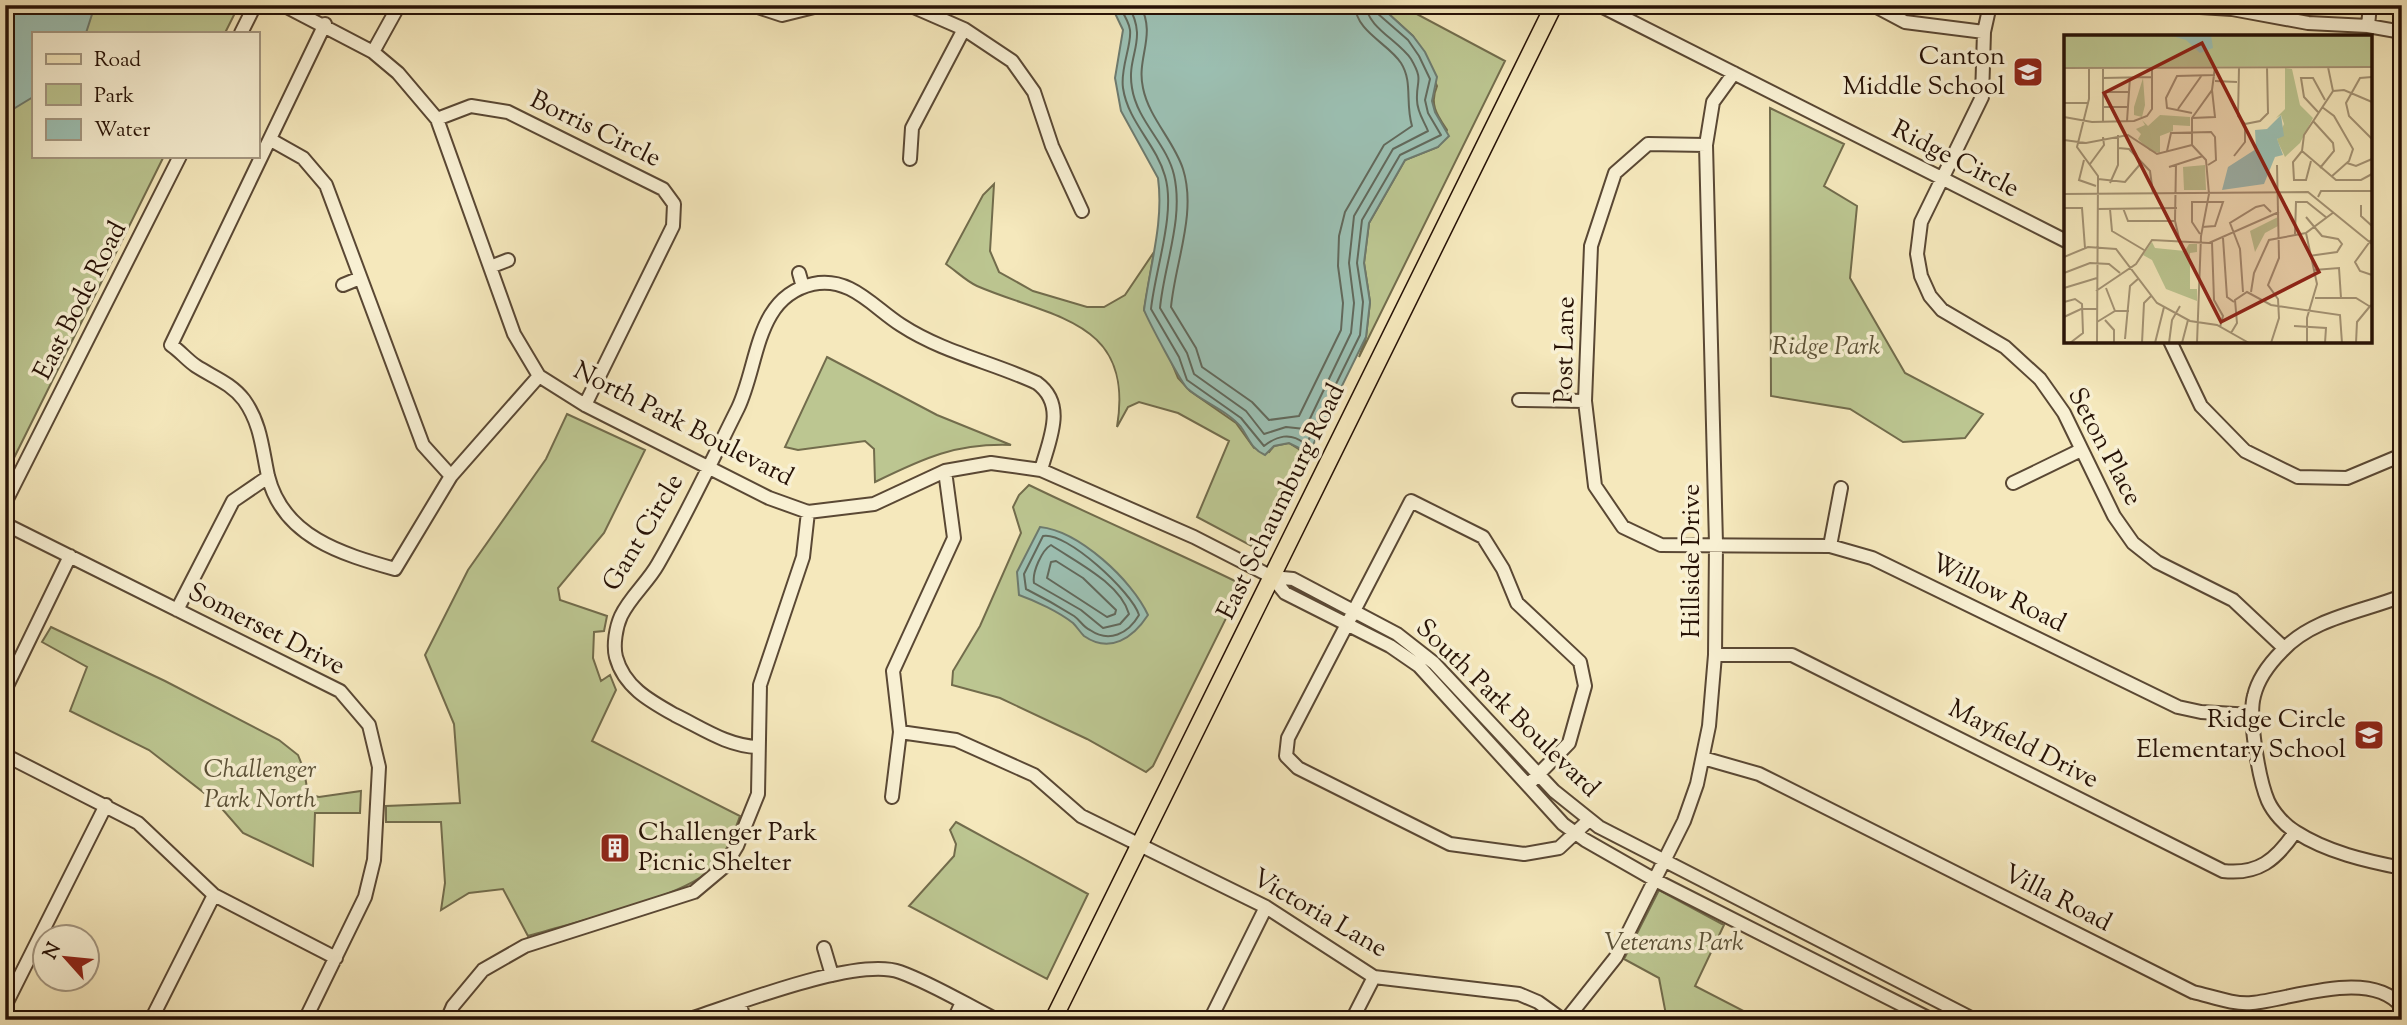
<svg xmlns="http://www.w3.org/2000/svg" width="2407" height="1025" font-family="'Sorts Mill Goudy',serif">
	<style>
		.green { fill: #bcc691; stroke: #726c4c; stroke-width: 2 }
		.water { fill: #9cc0b3; stroke: #6d7a6e; stroke-width: 2 }
		.lines { fill: none; stroke-linecap: round; stroke-linejoin: round }
		.shore { stroke: #62695c; stroke-width: 2 }
		.minor-casing { stroke: #5a4834; stroke-width: 16 }
		.major-casing { stroke: #271206; stroke-width: 19 }
		.minor { stroke: #f8f0d3; stroke-width: 12 }
		.major { stroke: #f5e8bc; stroke-width: 16 }
		.labels { text-anchor: middle; dominant-baseline: central; stroke-width: 7; stroke-linejoin: round; paint-order: stroke }
		.poi-label { font-size: 26px; fill: #271206; stroke: #f8f0d3; text-anchor: end }
		.street-label { font-size: 26px; fill: #271206; stroke: #f8f0d3 }
		.park-label { font-size: 26px; font-style: italic; fill: #5b5137; stroke: #f8f0d3 }
		.inset-road { fill: none; stroke: #a39273; stroke-width: 2 }
		.view { fill: #8f2418; fill-opacity: 0.15; stroke: #8f2418; stroke-width: 3.5 }
		.inset-edge { fill: none; stroke: #271206; stroke-width: 3.5 }
	</style>
	<rect width="100%" height="100%" fill="#f5e8bc"/>
	<filter id="stains"><feTurbulence type="fractalNoise" baseFrequency=".00286" numOctaves="4"/><feColorMatrix values="0 0 0 0 .2 0 0 0 0 .09 0 0 0 0 .02 0 0 0 .5 -.17"/></filter>
	<radialGradient id="worn" r=".72"><stop offset=".6" stop-color="#630" stop-opacity="0"/><stop offset="1" stop-color="#630" stop-opacity=".3"/></radialGradient>
	<path class="green" d="M5,5H239L225,33H33V156H164L5,476Z
		M1379,5H1400L1505,61L1359,357L1366,337L1370,302L1364,263L1369,223L1405,160L1438,147L1447,130C1437,115 1429,104 1437,86L1413,36Z
		M1770,108L1844,144L1824,186L1857,206L1850,278L1905,373L1983,414L1965,438L1903,442L1850,409L1771,396Z
		M994,184L990,251L999,272L1033,291L1087,307H1104L1125,295L1154,252L1144,310L1164,344L1178,378L1190,391L1236,423L1254,448L1269,452L1274,446L1289,443L1305,453L1259,550L1197,517L1229,441L1178,413L1139,402L1128,407L1117,427C1135,319 1051,318 977,286C966,281 956,271 946,264L983,195Z
		M827,357L937,415L1011,445C956,443 924,458 875,482L874,449L865,441L798,450L785,447Z
		M567,414L645,450L604,533L558,588L560,600L607,616L604,631L594,632L593,658L601,681L610,675L616,690L592,741L740,816C733,835 726,856 709,871C680,898 571,923 528,936L503,889L469,893L441,910L445,883L441,822H386V806L460,803L454,724L425,655L468,570L546,459Z
		M1029,485C1097,518 1167,548 1235,581L1241,588L1153,766L1146,772L1087,739L1000,698L952,685L953,671L980,626L1021,533L1013,507L1019,495Z
		M51,627L165,681L279,740L298,755L304,770L308,794L319,797L361,791L360,813H315L313,866L243,833L217,803L149,750L70,711L87,667L42,642Z
		M956,822L1088,894L1047,979L909,906L954,856L956,844L950,830Z
		M1659,890L1724,925L1695,986L1761,1020H1667L1659,978L1624,959Z"/>
	<path class="water" d="M5,5H95L86,33H33V97L5,114Z
		M1111,5H1379L1413,36L1425,52L1437,77L1432,101L1435,112L1449,136L1438,147L1405,160L1369,223L1364,263L1370,302L1366,337L1309,453L1289,443L1274,446L1265,455C1251,449 1249,438 1241,427C1228,411 1203,402 1188,389C1182,385 1148,320 1144,310C1150,265 1164,222 1158,178L1121,111L1115,78L1123,30Z
		M1040,527C1079,531 1132,580 1148,615C1133,638 1110,654 1084,636C1080,632 1077,627 1073,623C1059,612 1036,601 1019,595L1017,572Z"/>
	<g class="lines">
		<path class="shore" d="M1118,5C1123,13 1129,21 1130,30C1132,45 1120,68 1123,88C1128,122 1156,144 1165,176C1176,213 1155,270 1151,309L1179,357L1187,380L1241,418L1264,446C1277,436 1290,432 1304,443L1308,441L1360,335L1363,302L1357,263L1362,220L1400,155L1441,135L1428,113L1425,100L1430,79L1419,56L1408,40L1377,13L1374,5
			M1128,5C1149,41 1126,54 1132,88C1137,121 1167,144 1174,175C1184,219 1164,265 1160,308L1187,353L1194,374L1246,411L1264,434L1286,427L1305,429L1351,333L1354,303L1349,263L1354,216L1393,149L1428,131C1424,121 1417,112 1417,100C1416,80 1424,81 1411,59C1399,41 1367,27 1366,5
			M1140,5C1157,35 1136,58 1143,88C1149,118 1174,141 1183,169C1197,213 1175,263 1171,307L1196,348L1202,367L1252,402L1269,420L1299,416L1341,330L1343,303L1338,266L1339,236L1345,212L1384,145L1412,126C1405,102 1413,82 1401,63C1388,43 1356,32 1355,5
			M1043,536C1066,531 1132,592 1139,615C1128,634 1109,643 1090,630C1083,627 1080,620 1074,616C1058,606 1042,597 1026,589L1024,574Z
			M1051,545C1076,562 1120,583 1129,614L1120,624L1103,628L1081,610L1034,583C1032,572 1042,550 1051,545Z
			M1056,561L1083,578L1116,610L1115,614L1107,617L1047,578L1051,562Z"/>
		<g class="minor-casing">
			<path id="minor" d="M283,5L373,52L398,73L437,119L514,334L539,376L585,405L769,498L808,512L874,504L945,471L991,463L1041,470L1194,537L1272,577L1293,579L1397,634L1434,663L1554,791L1599,827L1975,1020
				M752,5L782,15L822,5
				M909,5L964,29L1012,61L1034,92L1052,146L1082,211
				M1599,5L2066,241
				M1873,5L1905,22L1984,32
				M1990,5L1984,32L1982,97L1921,222L1917,254L1921,276L1930,296L1942,310L2005,347L2040,379L2064,413L2114,516L2133,543L2157,562L2233,600L2284,648
				M2168,5L2232,9L2308,23L2368,26L2402,32
				M325,24L171,345C180,351 187,360 196,366C213,377 231,383 244,400C261,424 262,448 268,476C283,537 342,554 395,569L451,476L539,376
				M2368,26L2370,5
				M241,33L255,5
				M373,52L399,5
				M437,119L471,106L508,112L663,189L674,204L673,226L585,405
				M271,140L303,158L326,185L423,445L451,476
				M1706,145L1648,144L1615,173L1591,246L1585,401L1595,486L1623,527L1661,545L1830,546L1872,558L2178,707L2201,712L2252,715
				M910,159L912,128L964,29
				M490,267L508,260
				M799,273L803,287
				M343,285L360,278
				M2170,341L2201,406L2245,451L2298,477L2347,478L2402,455
				M1519,400L1585,401
				M2013,483L2081,450
				M5,503L180,156
				M5,524L340,691L369,725L379,767L374,860L365,897L305,1020
				M1830,546L1841,488
				M1272,577L1285,593L1390,646L1419,666L1563,824L1585,840L1655,880L1932,1020
				M2402,596C2362,612 2312,618 2282,651C2270,663 2258,679 2254,696C2248,717 2259,780 2268,801C2273,812 2285,826 2296,832C2327,852 2366,861 2402,868
				M177,610L233,501L268,477
				M1715,655H1792L2223,871C2258,875 2276,860 2295,832
				M5,690L70,556
				M900,732L956,740L1034,775L1081,816L1266,907L1374,977L1519,994L1538,1002L1563,1020
				M758,747C727,746 702,728 675,715C650,701 624,687 616,657C613,645 616,627 621,616C630,597 648,582 658,564C687,514 712,460 738,408C759,364 755,297 813,284C850,276 873,307 901,325C944,353 992,362 1037,383C1067,405 1049,440 1041,470
				M5,755L138,823L214,895L336,958
				M1703,758L1759,774L2193,992C2211,996 2234,1005 2252,1003C2293,999 2371,968 2402,1007
				M1528,785L1569,743L1585,686L1580,662L1517,603L1503,569L1483,537L1411,501L1288,738L1286,756L1298,768L1450,844L1524,854L1559,848L1589,820
				M892,797L900,732L893,671L954,538L945,471
				M824,948L832,975
				M740,1004L744,1020
				M5,1006L106,805
				M151,1020L214,895
				M447,1020L453,1006L483,970L525,946L694,892L725,866L737,846L758,794L760,685L803,557L808,512
				M687,1020C735,1005 857,956 900,972C933,984 965,1004 997,1020
				M954,1020L962,1002
				M1210,1020L1266,907
				M1352,1020L1374,977
				M1566,1020L1616,957L1684,821L1697,784L1709,726L1715,655L1716,544L1706,145L1713,102L1734,73"/>
		</g>
		<g class="major-casing">
			<path id="major" d="M1053,1020L1554,5"/>
		</g>
		<use href="#minor" class="minor"/>
		<use href="#major" class="major"/>
	</g>
	<defs>
		<g id="school-square" transform="scale(1.575)"><rect x="-9" y="-9" width="18" height="18" rx="4" fill="#8f2418" stroke="#f8f0d3"/><path d="M0-5L7-2L0 1L-7-2ZM-4 1L0 2.5L4 1V4Q0 6-4 4Z" fill="#fff"/></g>
		<g id="building-square" transform="scale(1.575)"><rect x="-9" y="-9" width="18" height="18" rx="4" fill="#8f2418" stroke="#f8f0d3"/><path d="M-4-6H4V6H1V3H-1V6H-4ZM-2.5-4.3h1.7v1.8h-1.7ZM.8-4.3h1.7v1.8H.8ZM-2.5-1h1.7V.8h-1.7ZM.8-1h1.7V.8H.8Z" fill="#fff"/></g>
	</defs>
	<g fill-rule="evenodd">
		<use href="#school-square" x="2028" y="72"/>
		<use href="#school-square" x="2369" y="735"/>
		<use href="#building-square" x="615" y="848"/>
	</g>
	<g class="labels">
		<g class="poi-label">
			<text x="2005" y="57">Canton<tspan x="2005" dy="30">Middle School</tspan></text>
			<text x="2346" y="720">Ridge Circle<tspan x="2346" dy="30">Elementary School</tspan></text>
			<text x="638" y="833" text-anchor="start">Challenger Park<tspan x="638" dy="30">Picnic Shelter</tspan></text>
		</g>
		<g class="street-label">
			<text transform="translate(595 130) rotate(26)">Borris Circle</text>
			<text transform="translate(1955 160) rotate(27)">Ridge Circle</text>
			<text transform="translate(81 301) rotate(-63)">East Bode Road</text>
			<text transform="translate(1566 350) rotate(-89)">Post Lane</text>
			<text transform="translate(683 425) rotate(27)">North Park Boulevard</text>
			<text transform="translate(2104 447) rotate(62)">Seton Place</text>
			<text transform="translate(1282 502) rotate(-64)">East Schaumburg Road</text>
			<text transform="translate(644 533) rotate(-59)">Gant Circle</text>
			<text transform="translate(1692 561) rotate(-90)">Hillside Drive</text>
			<text transform="translate(1998 594) rotate(26)">Willow Road</text>
			<text transform="translate(266 630) rotate(27)">Somerset Drive</text>
			<text transform="translate(1507 709) rotate(44)">South Park Boulevard</text>
			<text transform="translate(2023 745) rotate(27)">Mayfield Drive</text>
			<text transform="translate(2057 899) rotate(27)">Villa Road</text>
			<text transform="translate(1319 914) rotate(30)">Victoria Lane</text>
		</g>
		<g class="park-label">
			<text x="1826" y="347">Ridge Park</text>
			<text x="260" y="770">Challenger<tspan x="260" dy="30">Park North</tspan></text>
			<text x="1674" y="943">Veterans Park</text>
		</g>
	</g>
	<g transform="translate(2064 35)">
		<rect width="308" height="308" fill="#f5e8bc"/>
		<path d="M0,0H308V31L0,32ZM221,33L228,34L236,70L249,83L236,108L221,122L213,105L220,89L217,80L212,83L221,74ZM79,43L81,70L78,82L70,80V72ZM96,80L126,82V91L109,90V96L96,101V118L86,116L74,104L77,99L72,94L81,90L78,85L84,91ZM141,130L142,155H120L119,132ZM214,182V191L201,198L191,217L186,196ZM88,207L91,213L121,216L125,209H133V217L126,218V254H133V266L102,254L88,225L79,220Z" fill="#bcc691"/>
		<path d="M105,0H147L149,13L136,18L122,5ZM217,80L220,101L213,104L219,120L211,122L200,149L158,155L164,132L192,114L191,95L203,94Z" fill="#9cc0b3"/>
		<path class="inset-road" d="M0,33L308,32M25,33V64L13,112L34,141L33,308M39,33V87M175,33L174,81L181,89M308,42L296,43L282,68L285,81L308,104M39,43L88,42M151,46L173,47M269,56L280,55L308,67M39,57H66M0,68H24M39,72H63M258,72L270,81L289,114L285,126L267,142M114,74L138,40M254,77L240,62L237,43H249L261,65M128,78L103,73L102,63L113,41L151,40M0,82L28,87L70,86L83,81L88,74V33M128,83L151,82L148,55M63,86L66,42M249,86L269,108L270,116L256,133M181,89L196,86L204,78L203,32M0,105L22,108L64,100L93,119L128,110M54,113L65,114L86,136L89,158M103,116L107,98L147,97L151,102L152,125L144,130M238,116L240,100L269,56L264,32M238,116L272,145H297L308,139M238,116L229,127L230,145H242L247,126M170,121L181,107V89M20,125L15,145L32,151M283,128L292,131L308,124M26,129L40,110L39,102M112,129L111,186L116,207M105,132L139,121M34,144L61,147L78,127M46,148L54,130V100M0,159L244,157L308,209M254,162L257,156H308M297,170V181L308,191M0,173H18L21,213M59,173L64,186H111M33,174L113,173M46,174L48,196L80,215M242,182L258,201L274,204L278,209L273,217L245,221M136,199L128,187V167H159L151,191L138,192M231,199L232,167H243L263,183M159,203L163,262L170,267M307,205L291,227L296,236L308,240M148,207L150,265L159,281L156,292M0,222L24,212L52,214L93,268L126,286L153,290L185,308M250,235L275,233L277,263M0,238L26,228L45,229L56,238M0,253L33,243M42,253L51,276M32,256L72,229L88,205L145,208L215,177M179,257L176,214L166,188L192,172L200,170L207,177M187,257L190,238L205,205L242,198M251,263H292L305,271M0,267L11,264L18,269L19,298L6,308M0,282L17,274H33M41,285L50,295V308M33,287L51,276H65M230,291L262,293L261,308M167,298L173,288L171,265L183,257L207,270L276,280L278,308M61,304L66,251L75,243M78,308L80,268L87,261M91,308L100,272M105,308L108,285L116,271M118,308L124,285M133,308L137,201L145,159L142,125L128,110V83L148,55L151,32M207,308L215,283L214,264L204,250L215,223L213,130M243,308V283L253,249L242,198L270,177M292,308L293,287L307,270"/>
		<path class="view" d="M138,8L255,237L157,287L40,58Z"/>
		<rect width="308" height="308" class="inset-edge"/>
	</g>
	<rect width="2407" height="1025" fill="none" stroke="#f5e8bc" stroke-width="28"/>
	<rect x="7" y="7" width="2393" height="1011" fill="none" stroke="#271206" stroke-width="3.5"/>
	<rect x="14" y="14" width="2379" height="997" fill="none" stroke="#271206" stroke-width="2"/>
	<rect x="32" y="32" width="228" height="126" fill="#f8f0d3" stroke="#a49781" stroke-width="2"/>
	<rect x="46" y="54" width="35" height="10" fill="#f5e8bc" stroke="#a49781" stroke-width="2"/>
	<text x="94" y="66" font-size="21" fill="#271206">Road</text>
	<rect x="46" y="84" width="35" height="21" fill="#bcc691" stroke="#a49781" stroke-width="2"/>
	<text x="94" y="102" font-size="21" fill="#271206">Park</text>
	<rect x="46" y="119" width="35" height="21" fill="#9cc0b3" stroke="#a49781" stroke-width="2"/>
	<text x="94" y="136" font-size="21" fill="#271206">Water</text>
	<g transform="translate(66 958) rotate(297)"><circle r="33" fill="#f8f0d3" stroke="#a49781" stroke-width="2"/>
	<path d="M0-5L12 26L0 18L-12 26Z" fill="#8f2418"/>
	<text y="-10" font-size="19" font-weight="bold" text-anchor="middle" fill="#271206">N</text>
	</g>
	<rect width="100%" height="100%" filter="url(#stains)"/>
	<rect width="100%" height="100%" fill="url(#worn)"/>
</svg>
